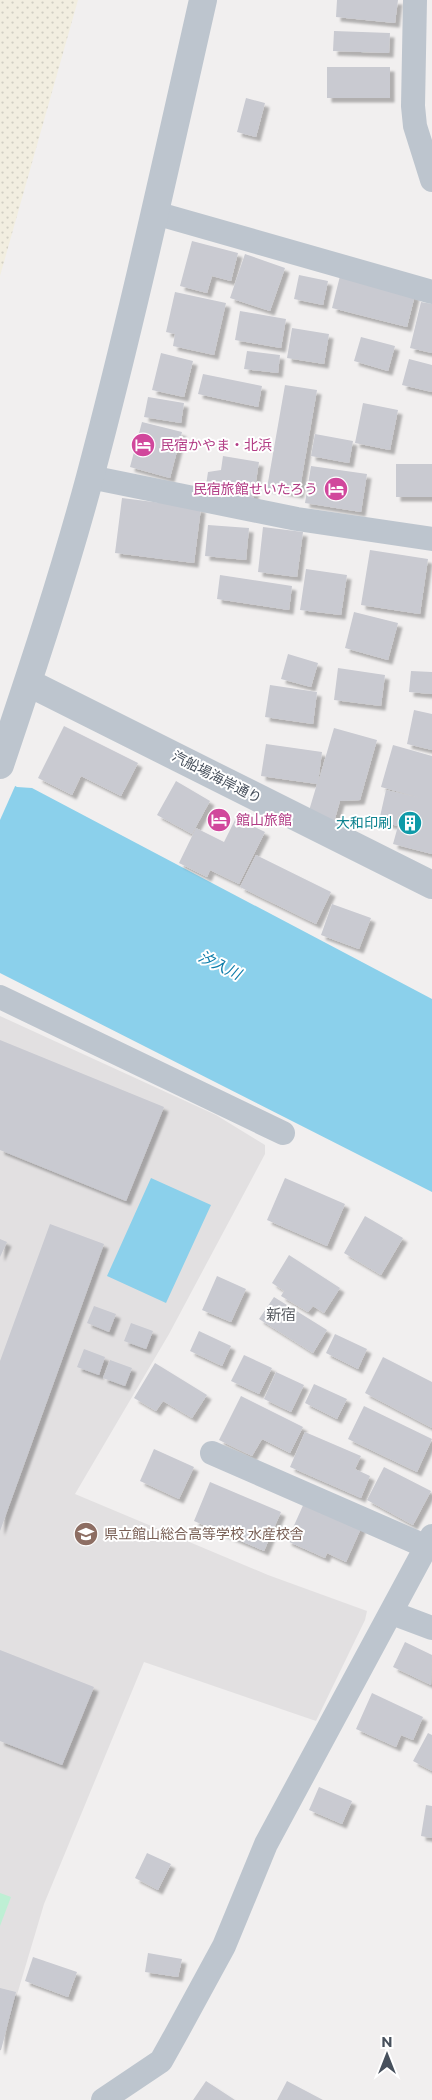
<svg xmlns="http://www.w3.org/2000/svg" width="432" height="2100" font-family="Montserrat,'Noto Sans JP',sans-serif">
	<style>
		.education { fill: #e2e0e1 }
		.grass { fill: #beefd4 }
		.sand { fill: url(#sand-dots) }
		.water { fill: #8bd0eb }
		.pier { fill: #f1efef }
		.building { fill: #c9cad1; filter: url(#shadow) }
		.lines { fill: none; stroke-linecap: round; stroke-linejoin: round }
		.minor { stroke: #bdc5ce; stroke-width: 24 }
		.tertiary { stroke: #bdc5ce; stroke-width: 28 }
		.labels { text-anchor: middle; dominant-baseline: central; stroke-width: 4; stroke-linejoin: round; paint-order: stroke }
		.hotel-label { font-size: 14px; fill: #b23c85; stroke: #fff; text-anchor: start }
		.street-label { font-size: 14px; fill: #47505c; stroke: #fff }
		.culture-label { font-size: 14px; fill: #0d838f; stroke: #fff; text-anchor: end }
		.education-label { font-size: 14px; fill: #785e54; stroke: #fff; text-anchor: start }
		.water-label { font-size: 15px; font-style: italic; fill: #0d7ca9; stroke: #fff }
		.neighbourhood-label { font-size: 15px; fill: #5b5e64; stroke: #fff }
	</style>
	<defs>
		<pattern id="sand-dots" width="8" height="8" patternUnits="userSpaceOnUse" patternTransform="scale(1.25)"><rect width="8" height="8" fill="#f2eee0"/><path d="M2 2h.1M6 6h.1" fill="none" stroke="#d1cec3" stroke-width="1.8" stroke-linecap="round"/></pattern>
		<filter id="shadow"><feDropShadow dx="4.5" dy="4.5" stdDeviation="1" flood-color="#0004"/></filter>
	</defs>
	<rect width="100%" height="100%" fill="#f1efef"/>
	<path class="education" d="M0,1016L216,1115L265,1145V1154L169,1334L75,1494L268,1575L367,1611L365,1620L316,1721L144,1662L44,1904L0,2052Z"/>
	<path class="grass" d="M0,1893L11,1897L0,1926Z"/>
	<path class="sand" d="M0,0H78L0,276Z"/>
	<path class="water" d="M0,777L17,787L32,788L432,999V1192L0,973Z
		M151,1178L211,1205L166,1303L107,1276Z"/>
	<path class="pier" d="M0,775L16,784L0,820Z"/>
	<path class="building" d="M337,0H398L395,23L336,17Z
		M334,31L390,33L389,53L333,51Z
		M327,67H390V98H327Z
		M246,98L265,103L256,137L237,132Z
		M192,241L238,253L231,281L212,276L207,293L180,286Z
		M245,254L285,268L270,311L230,298Z
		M299,275L328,281L323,305L294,299Z
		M340,276L415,295L407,327L332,308Z
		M175,292L226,303L214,355L173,346L175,334L166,332Z
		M421,302L432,304V353L410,348Z
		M240,311L286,319L281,348L235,340Z
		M292,328L329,334L324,364L287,358Z
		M361,337L395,346L388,371L354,361Z
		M247,351L280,355L278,373L244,369Z
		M161,353L193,361L184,397L152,390Z
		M409,359L432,365V392L402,385Z
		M203,374L262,386L258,407L198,394Z
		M285,385L317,390L299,494L267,488Z
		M148,397L184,403L181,423L144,417Z
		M363,403L398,410L390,450L355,443Z
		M142,422L182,432L170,478L130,467Z
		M315,434L353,441L349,463L311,456Z
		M223,456L259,462L253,500L205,492L208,472L221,470Z
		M396,464H432V497H396Z
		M311,466L367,474L361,512L305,503Z
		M122,498L201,508L194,563L115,553Z
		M208,525L249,528L246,560L205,556Z
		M263,527L303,532L297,577L258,572Z
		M370,550L428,559L420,614L361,605Z
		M306,569L347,575L341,615L300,610Z
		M220,575L292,586L289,610L217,599Z
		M354,612L398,623L388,660L345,648Z
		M288,654L318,663L311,687L281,679Z
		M338,668L385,675L381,706L334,700Z
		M411,671L432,672V694L409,692Z
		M270,685L317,692L313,724L265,717Z
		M414,710L432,714V750L407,744Z
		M64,726L138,763L121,796L81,776L72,795L38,778Z
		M334,728L377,740L360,800L340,801L334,822L308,814L317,784L261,776L266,744L322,752L318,783Z
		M393,745L432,756V854L393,844L398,826L379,821L386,790L421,798L381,787Z
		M176,781L210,801L192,834L157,815Z
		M236,818L265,832L239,884L210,870L207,877L179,863L196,828L224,842Z
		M256,855L331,892L316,924L240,887Z
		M332,904L371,918L359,949L321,935Z
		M0,1040L164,1107L126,1201L0,1150Z
		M285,1178L345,1204L327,1246L267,1220Z
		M365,1216L403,1238L381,1275L344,1253Z
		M50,1224L104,1244L0,1531V1361Z
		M0,1239L7,1242L0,1257Z
		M289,1255L340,1288L324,1313L313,1306L308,1312L281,1296L284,1291L272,1283Z
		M217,1276L246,1289L231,1322L202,1310Z
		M274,1297L327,1330L313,1353L259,1319Z
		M94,1306L116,1314L109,1332L87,1323Z
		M131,1323L153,1331L146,1349L124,1341Z
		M199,1331L231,1346L222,1366L190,1351Z
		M335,1334L367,1349L358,1369L326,1353Z
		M84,1349L105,1357L99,1375L77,1367Z
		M244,1355L272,1368L259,1394L231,1381Z
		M383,1357L432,1382V1428L365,1393Z
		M110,1360L132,1368L125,1386L103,1378Z
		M155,1363L207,1395L192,1418L163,1401L156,1411L134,1398Z
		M276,1372L304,1385L291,1412L264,1399Z
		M314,1384L347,1399L337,1419L305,1403Z
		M241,1396L303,1427L290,1453L262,1439L252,1456L219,1440Z
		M364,1406L432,1439L417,1472L348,1439Z
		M305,1432L361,1456L355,1469L370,1476L361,1498L290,1467Z
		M154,1449L194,1467L179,1499L140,1481Z
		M384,1467L431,1491L413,1525L367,1500Z
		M210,1482L281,1512L264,1551L194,1521Z
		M305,1501L362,1526L346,1562L327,1553L325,1558L287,1541Z
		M405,1642L432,1655L431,1685L393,1667Z
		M0,1650L94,1687L62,1765L0,1741Z
		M372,1693L423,1717L413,1740L401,1735L396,1747L356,1729Z
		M428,1733L432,1735V1771L413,1761Z
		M319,1787L352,1801L342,1824L309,1810Z
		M426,1805L432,1806V1838L421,1836Z
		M147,1853L171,1864L158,1890L135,1878Z
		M148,1953L182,1959L178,1977L145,1972Z
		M33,1957L77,1972L68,1997L25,1981Z
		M0,1988L16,1992L1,2050H0Z
		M206,2081L235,2100H193Z
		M287,2081L323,2100H277Z"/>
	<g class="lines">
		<path class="minor" d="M415,0L413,106L415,126L432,180
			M155,213L432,292
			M90,477L297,519L432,539
			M0,997L283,1133
			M212,1453L427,1547
			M392,1613L432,1628
			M103,2100L161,2061L175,2036L224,1946L266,1844L432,1536"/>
		<path class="tertiary" d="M29,683L432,885
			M0,765C32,670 64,574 90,477C132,319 167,159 203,0"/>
	</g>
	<defs>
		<g id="hotel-disc" transform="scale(1.25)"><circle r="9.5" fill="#d1479c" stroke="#fff"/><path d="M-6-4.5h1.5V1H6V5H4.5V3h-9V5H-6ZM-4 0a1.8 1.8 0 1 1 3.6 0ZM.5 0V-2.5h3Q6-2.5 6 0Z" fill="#fff"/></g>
		<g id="building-disc" transform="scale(1.25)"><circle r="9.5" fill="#0f9aa8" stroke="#fff"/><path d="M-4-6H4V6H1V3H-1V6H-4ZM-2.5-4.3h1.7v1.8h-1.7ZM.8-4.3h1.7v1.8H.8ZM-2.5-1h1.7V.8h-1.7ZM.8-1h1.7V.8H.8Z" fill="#fff"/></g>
		<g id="school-disc" transform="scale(1.25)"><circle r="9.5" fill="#8d6e63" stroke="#fff"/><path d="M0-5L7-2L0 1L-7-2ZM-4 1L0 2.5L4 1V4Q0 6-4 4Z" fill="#fff"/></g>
	</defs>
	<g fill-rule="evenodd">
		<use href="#hotel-disc" x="143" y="445"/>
		<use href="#hotel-disc" x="336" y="489"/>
		<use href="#hotel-disc" x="219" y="820"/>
		<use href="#building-disc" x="410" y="823"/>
		<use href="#school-disc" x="86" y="1534"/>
	</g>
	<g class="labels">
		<g class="hotel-label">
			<text x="160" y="445">民宿かやま・北浜</text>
			<text x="318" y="489" text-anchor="end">民宿旅館せいたろう</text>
			<text x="236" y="820">館山旅館</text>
		</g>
		<g class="street-label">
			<text transform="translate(217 777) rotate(27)">汽船場海岸通り</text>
		</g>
		<g class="culture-label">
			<text x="392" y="823">大和印刷</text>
		</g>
		<g class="education-label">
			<text x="104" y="1534">県立館山総合高等学校 水産校舎</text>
		</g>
		<g class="water-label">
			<text transform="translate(220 965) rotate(26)">汐入川</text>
		</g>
		<g class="neighbourhood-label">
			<text x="281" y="1314">新宿</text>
		</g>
	</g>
	<g transform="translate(387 2055)" stroke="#ffffff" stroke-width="4" paint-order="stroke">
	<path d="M0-4L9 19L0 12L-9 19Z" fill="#47505c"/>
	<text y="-8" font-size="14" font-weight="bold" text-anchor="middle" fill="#47505c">N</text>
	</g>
</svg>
